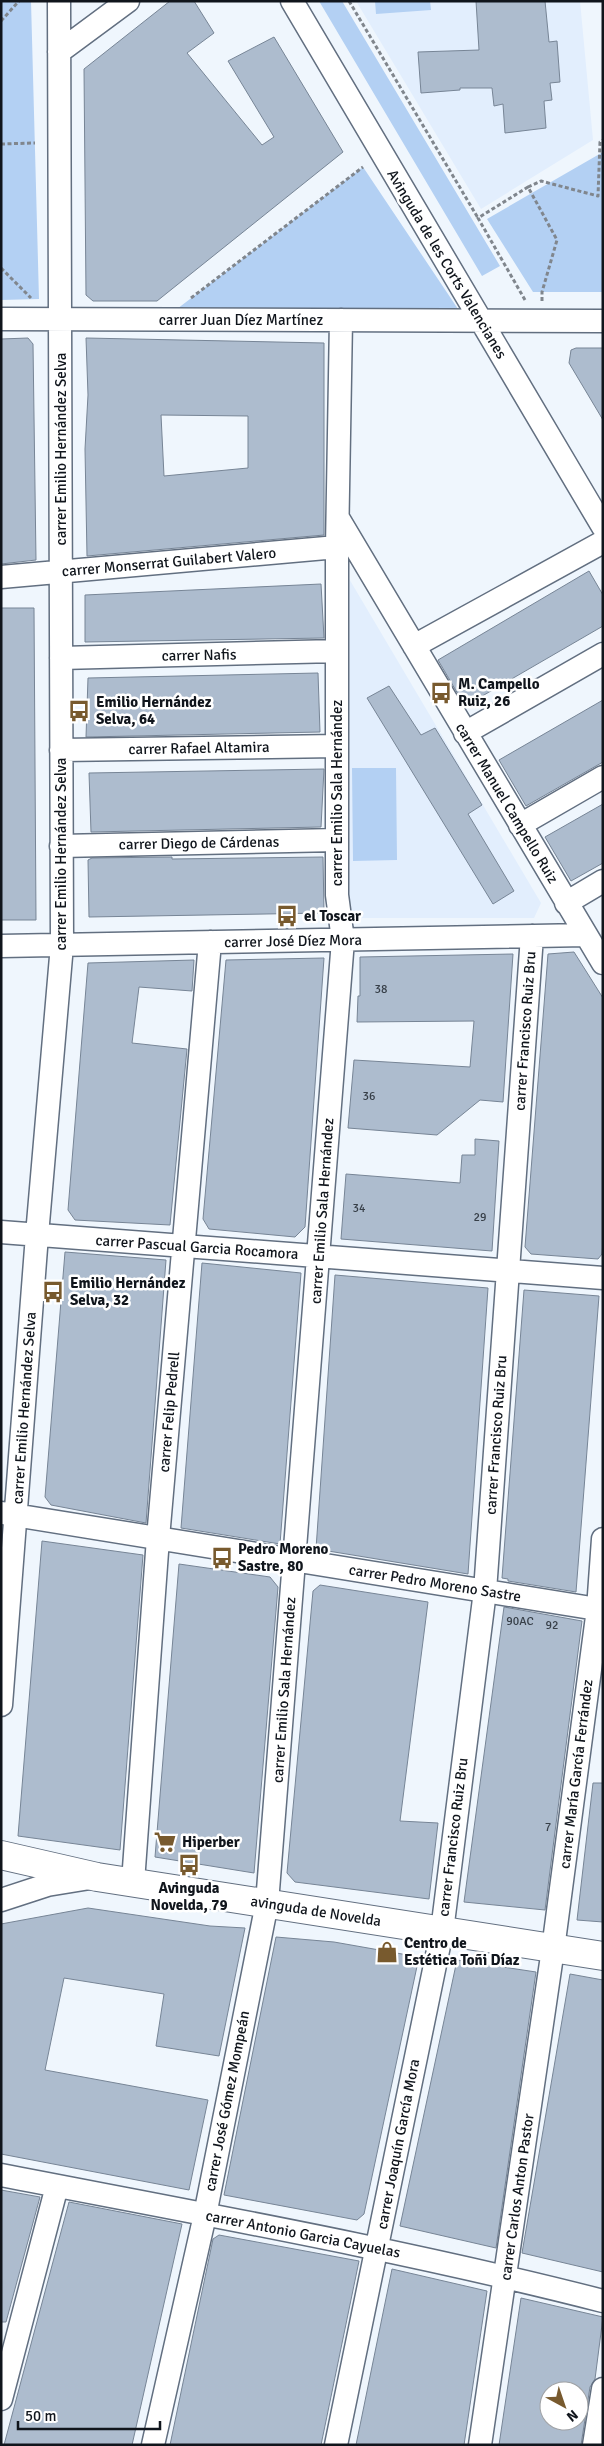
<svg xmlns="http://www.w3.org/2000/svg" width="604" height="2446" font-family="Signika,sans-serif">
	<style>
		.built { fill: #e2eefd }
		.green { fill: #b3d0f3 }
		.building { fill: #adbcce; stroke: #778596; fill-rule: evenodd }
		.lines { fill: none; stroke-linecap: round; stroke-linejoin: round }
		.minor-casing { stroke: #626f80; stroke-width: 25 }
		.major-casing { stroke: #626f80; stroke-width: 30 }
		.path { stroke: #80868d; stroke-width: 3; stroke-dasharray: 4 2.5; stroke-linecap: butt }
		.minor { stroke: #fff; stroke-width: 22 }
		.major { stroke: #fff; stroke-width: 28 }
		.labels { text-anchor: middle; dominant-baseline: central; stroke-width: 5; stroke-linejoin: round; paint-order: stroke }
		.number-label { font-size: 12px; fill: #373f48 }
		.street-label { font-size: 15px; fill: #10151c; stroke: #fff }
		.poi-label { font-size: 15px; font-weight: bold; fill: #10151c; stroke: #fff; text-anchor: start }
	</style>
	<rect width="100%" height="100%" fill="#eff6fd"/>
	<path class="built" d="M356,1H580L593,140L481,209Z
		M348,577L541,903L534,918H348Z"/>
	<path class="green" d="M1,1H31L39,299L1,300Z
		M319,1H342L500,266L482,276Z
		M375,1H430L431,10L376,14Z
		M603,152V292H533L487,219Z
		M363,167L458,309L173,312Z
		M396,768L397,860L353,861L352,768Z"/>
	<path class="building" d="M170,1H194L214,33L187,53L262,145L274,137L228,61L274,37L343,152L157,301H93L86,295L84,69Z
		M476,1H545L549,42L557,41L560,82L550,83L552,100L544,101L546,128L505,133L503,104L494,106L492,88H460V90L421,93L418,52L479,50Z
		M28,338L33,344L36,560L1,564V339Z
		M86,338L324,343V535L87,556L85,449L88,395ZM161,415L248,416V468L164,476Z
		M576,348H603V420L569,363L571,350Z
		M589,571L603,595V626L465,706L438,660Z
		M321,584L324,638L85,642V595Z
		M1,608H34L36,920H1Z
		M318,673L320,732L86,737L88,678Z
		M389,686L421,735L435,728L482,805L468,814L514,891L493,904L367,698Z
		M603,700V762L526,806L499,760Z
		M324,769L321,827L91,832L89,773Z
		M603,804V863L571,881L545,837Z
		M172,857V859L323,857L324,913L89,917L88,860L92,858Z
		M574,952L603,998V1241L602,1254L598,1259L531,1254L525,1247L548,954Z
		M513,954L503,1102L480,1100L437,1135L348,1128L354,1060L470,1067L474,1021L357,1022L358,996H360V957Z
		M324,958L305,1227L295,1237L209,1229L203,1219L226,960Z
		M194,960L192,991L139,987L132,1043L187,1049L170,1225L75,1220L68,1210L88,963Z
		M475,1139L499,1141L492,1251L341,1239L346,1174L460,1183L462,1155H475Z
		M65,1252L166,1260L146,1523L51,1505L45,1497Z
		M202,1263L301,1273L280,1544L181,1528Z
		M335,1275L488,1288L468,1574L316,1549Z
		M524,1290L599,1296L576,1592L508,1581V1579L502,1578Z
		M42,1541L143,1555L120,1850L18,1836Z
		M179,1564L270,1577L278,1587L254,1873L155,1857Z
		M320,1585L428,1602L400,1821L438,1823L429,1899L295,1882L287,1873L313,1591Z
		M504,1607L582,1621L545,1910L464,1902Z
		M593,1783H603V1922L577,1920Z
		M88,1908L210,1926L245,1928L219,2056L156,2046L164,1994L64,1978L45,2070L208,2100L189,2190L1,2154V1924Z
		M276,1937L334,1942L419,1957L364,2214L357,2220L224,2195Z
		M457,1960L536,1972L496,2248L400,2226Z
		M570,1974L603,1980V2272L522,2253Z
		M1,2190L40,2197L6,2322H1Z
		M69,2202L182,2224L132,2445H4Z
		M219,2235L359,2261L321,2445H170L213,2239Z
		M392,2269L487,2291L464,2445H356Z
		M521,2298L603,2317L595,2379L590,2387L581,2445H499ZM549,2391H579V2421H549Z"/>
	<g class="lines">
		<g class="minor-casing">
			<path id="minor" d="M292,1L603,527
				M59,52L128,1
				M1,319L603,321
				M338,518L603,963
				M1,577L337,547
				M414,646L603,542
				M61,658L337,651
				M465,733L603,654
				M61,750L337,746
				M520,825L603,777
				M61,846L337,840
				M566,903L603,881
				M1,946L585,935
				M1,1232L603,1278
				M2,1513L603,1610
				M1,1705L37,1235L62,945L59,1
				M133,1882L158,1538L210,942
				M1,1900L47,1885L90,1878
				M1,2175C202,2214 404,2250 603,2301
				M1,2399L57,2186
				M153,2445L205,2215L267,1903L343,940L337,895V547L341,320
				M336,2445L442,1931L485,1591L532,936
				M480,2445L553,1949L598,1609L603,1539
				M594,2445L603,2389"/>
		</g>
		<g class="major-casing">
			<path id="major" d="M1,1855L97,1877L603,1956"/>
		</g>
		<path class="path" d="M349,1L478,218
			M1,21L19,1
			M1,144L35,143
			M1,268L31,298
			M191,298L363,167
			M525,300L478,218L528,187
			M542,301V292L557,240L528,187L541,181L598,196L600,142L603,140"/>
		<use href="#minor" class="minor"/>
		<use href="#major" class="major"/>
	</g>
	<defs>
		<g id="bus-bare" transform="scale(1.725)"><path d="M-5-6H5V4H4V6H2V4H-2V6H-4V4H-5ZM-3.5-4V0h7V-4ZM-3.5 1.2v1.5H-2V1.2ZM2 1.2v1.5H3.5V1.2Z" fill="#785a2e" stroke="#fff" stroke-width="2.5" paint-order="stroke"/></g>
		<g id="supermarket-bare" transform="scale(1.725)"><path d="M-6-5.5h2.5l.6 2H6L4.5 2H-2.5L-4.4-4H-6ZM-1.5 3.2a1.3 1.3 0 1 0 .1 0ZM3 3.2a1.3 1.3 0 1 0 .1 0Z" fill="#785a2e" stroke="#fff" stroke-width="2.5" paint-order="stroke"/></g>
		<g id="shop-bare" transform="scale(1.725)"><path d="M-5-2.5h2.3a2.7 3.5 0 0 1 5.4 0H5L5.5 6h-11ZM-1.5-2.5h3a1.5 2.3 0 0 0-3 0Z" fill="#785a2e" stroke="#fff" stroke-width="2.5" paint-order="stroke"/></g>
	</defs>
	<g fill-rule="evenodd">
		<use href="#bus-bare" x="441" y="693"/>
		<use href="#bus-bare" x="79" y="711"/>
		<use href="#bus-bare" x="287" y="916"/>
		<use href="#bus-bare" x="53" y="1292"/>
		<use href="#bus-bare" x="222" y="1558"/>
		<use href="#supermarket-bare" x="165" y="1842"/>
		<use href="#bus-bare" x="189" y="1865"/>
		<use href="#shop-bare" x="387" y="1952"/>
	</g>
	<g class="labels">
		<g class="number-label">
			<text x="381" y="989">38</text>
			<text x="369" y="1096">36</text>
			<text x="359" y="1208">34</text>
			<text x="480" y="1217">29</text>
			<text x="520" y="1621">90AC</text>
			<text x="552" y="1625">92</text>
			<text x="548" y="1827">7</text>
		</g>
		<g class="street-label">
			<text transform="translate(447 264) rotate(59)">Avinguda de les Corts Valencianes</text>
			<text x="241" y="320">carrer Juan Díez Martínez</text>
			<text transform="translate(61 449) rotate(-90)">carrer Emilio Hernández Selva</text>
			<text transform="translate(169 562) rotate(-5)">carrer Monserrat Guilabert Valero</text>
			<text transform="translate(199 655) rotate(-1)">carrer Nafis</text>
			<text transform="translate(199 748) rotate(-1)">carrer Rafael Altamira</text>
			<text transform="translate(337 793) rotate(-90)">carrer Emilio Sala Hernández</text>
			<text transform="translate(507 803) rotate(59)">carrer Manuel Campello Ruiz</text>
			<text transform="translate(199 843) rotate(-1)">carrer Diego de Cárdenas</text>
			<text transform="translate(61 854) rotate(-90)">carrer Emilio Hernández Selva</text>
			<text transform="translate(293 941) rotate(-1)">carrer José Díez Mora</text>
			<text transform="translate(525 1031) rotate(-86)">carrer Francisco Ruiz Bru</text>
			<text transform="translate(322 1211) rotate(-86)">carrer Emilio Sala Hernández</text>
			<text transform="translate(197 1247) rotate(4)">carrer Pascual Garcia Rocamora</text>
			<text transform="translate(24 1408) rotate(-86)">carrer Emilio Hernández Selva</text>
			<text transform="translate(169 1412) rotate(-85)">carrer Felip Pedrell</text>
			<text transform="translate(496 1435) rotate(-86)">carrer Francisco Ruiz Bru</text>
			<text transform="translate(435 1583) rotate(9)">carrer Pedro Moreno Sastre</text>
			<text transform="translate(284 1690) rotate(-86)">carrer Emilio Sala Hernández</text>
			<text transform="translate(576 1774) rotate(-83)">carrer María García Ferrández</text>
			<text transform="translate(453 1837) rotate(-83)">carrer Francisco Ruiz Bru</text>
			<text transform="translate(316 1911) rotate(9)">avinguda de Novelda</text>
			<text transform="translate(227 2101) rotate(-79)">carrer José Gómez Mompeán</text>
			<text transform="translate(398 2144) rotate(-79)">carrer Joaquín García Mora</text>
			<text transform="translate(517 2197) rotate(-82)">carrer Carlos Anton Pastor</text>
			<text transform="translate(303 2234) rotate(11)">carrer Antonio Garcia Cayuelas</text>
		</g>
		<g class="poi-label">
			<text x="458" y="684">M. Campello<tspan x="458" dy="17">Ruiz, 26</tspan></text>
			<text x="96" y="702">Emilio Hernández<tspan x="96" dy="17">Selva, 64</tspan></text>
			<text x="304" y="916">el Toscar</text>
			<text x="70" y="1283">Emilio Hernández<tspan x="70" dy="17">Selva, 32</tspan></text>
			<text x="238" y="1549">Pedro Moreno<tspan x="238" dy="17">Sastre, 80</tspan></text>
			<text x="182" y="1842">Hiperber</text>
			<text x="189" y="1888" text-anchor="middle">Avinguda<tspan x="189" dy="17">Novelda, 79</tspan></text>
			<text x="404" y="1943">Centro de<tspan x="404" dy="17">Estética Toñi Díaz</tspan></text>
		</g>
	</g>
	<rect width="604" height="2446" fill="none" stroke="#10151c" stroke-width="5"/>
	<g transform="translate(564 2406) rotate(140)"><circle r="24" fill="#ffffff" stroke="#9fa1a4"/>
	<path d="M0-4L9 19L0 12L-9 19Z" fill="#785a2e"/>
	<text y="-8" font-size="14" font-weight="bold" text-anchor="middle" fill="#10151c">N</text>
	</g>
	<path d="M18 2421v8h142v-8" fill="none" stroke="#10151c" stroke-width="2.5"/>
	<text x="25" y="2421" font-size="15" fill="#10151c" stroke="#ffffff" stroke-width="4" paint-order="stroke">50 m</text>
</svg>
